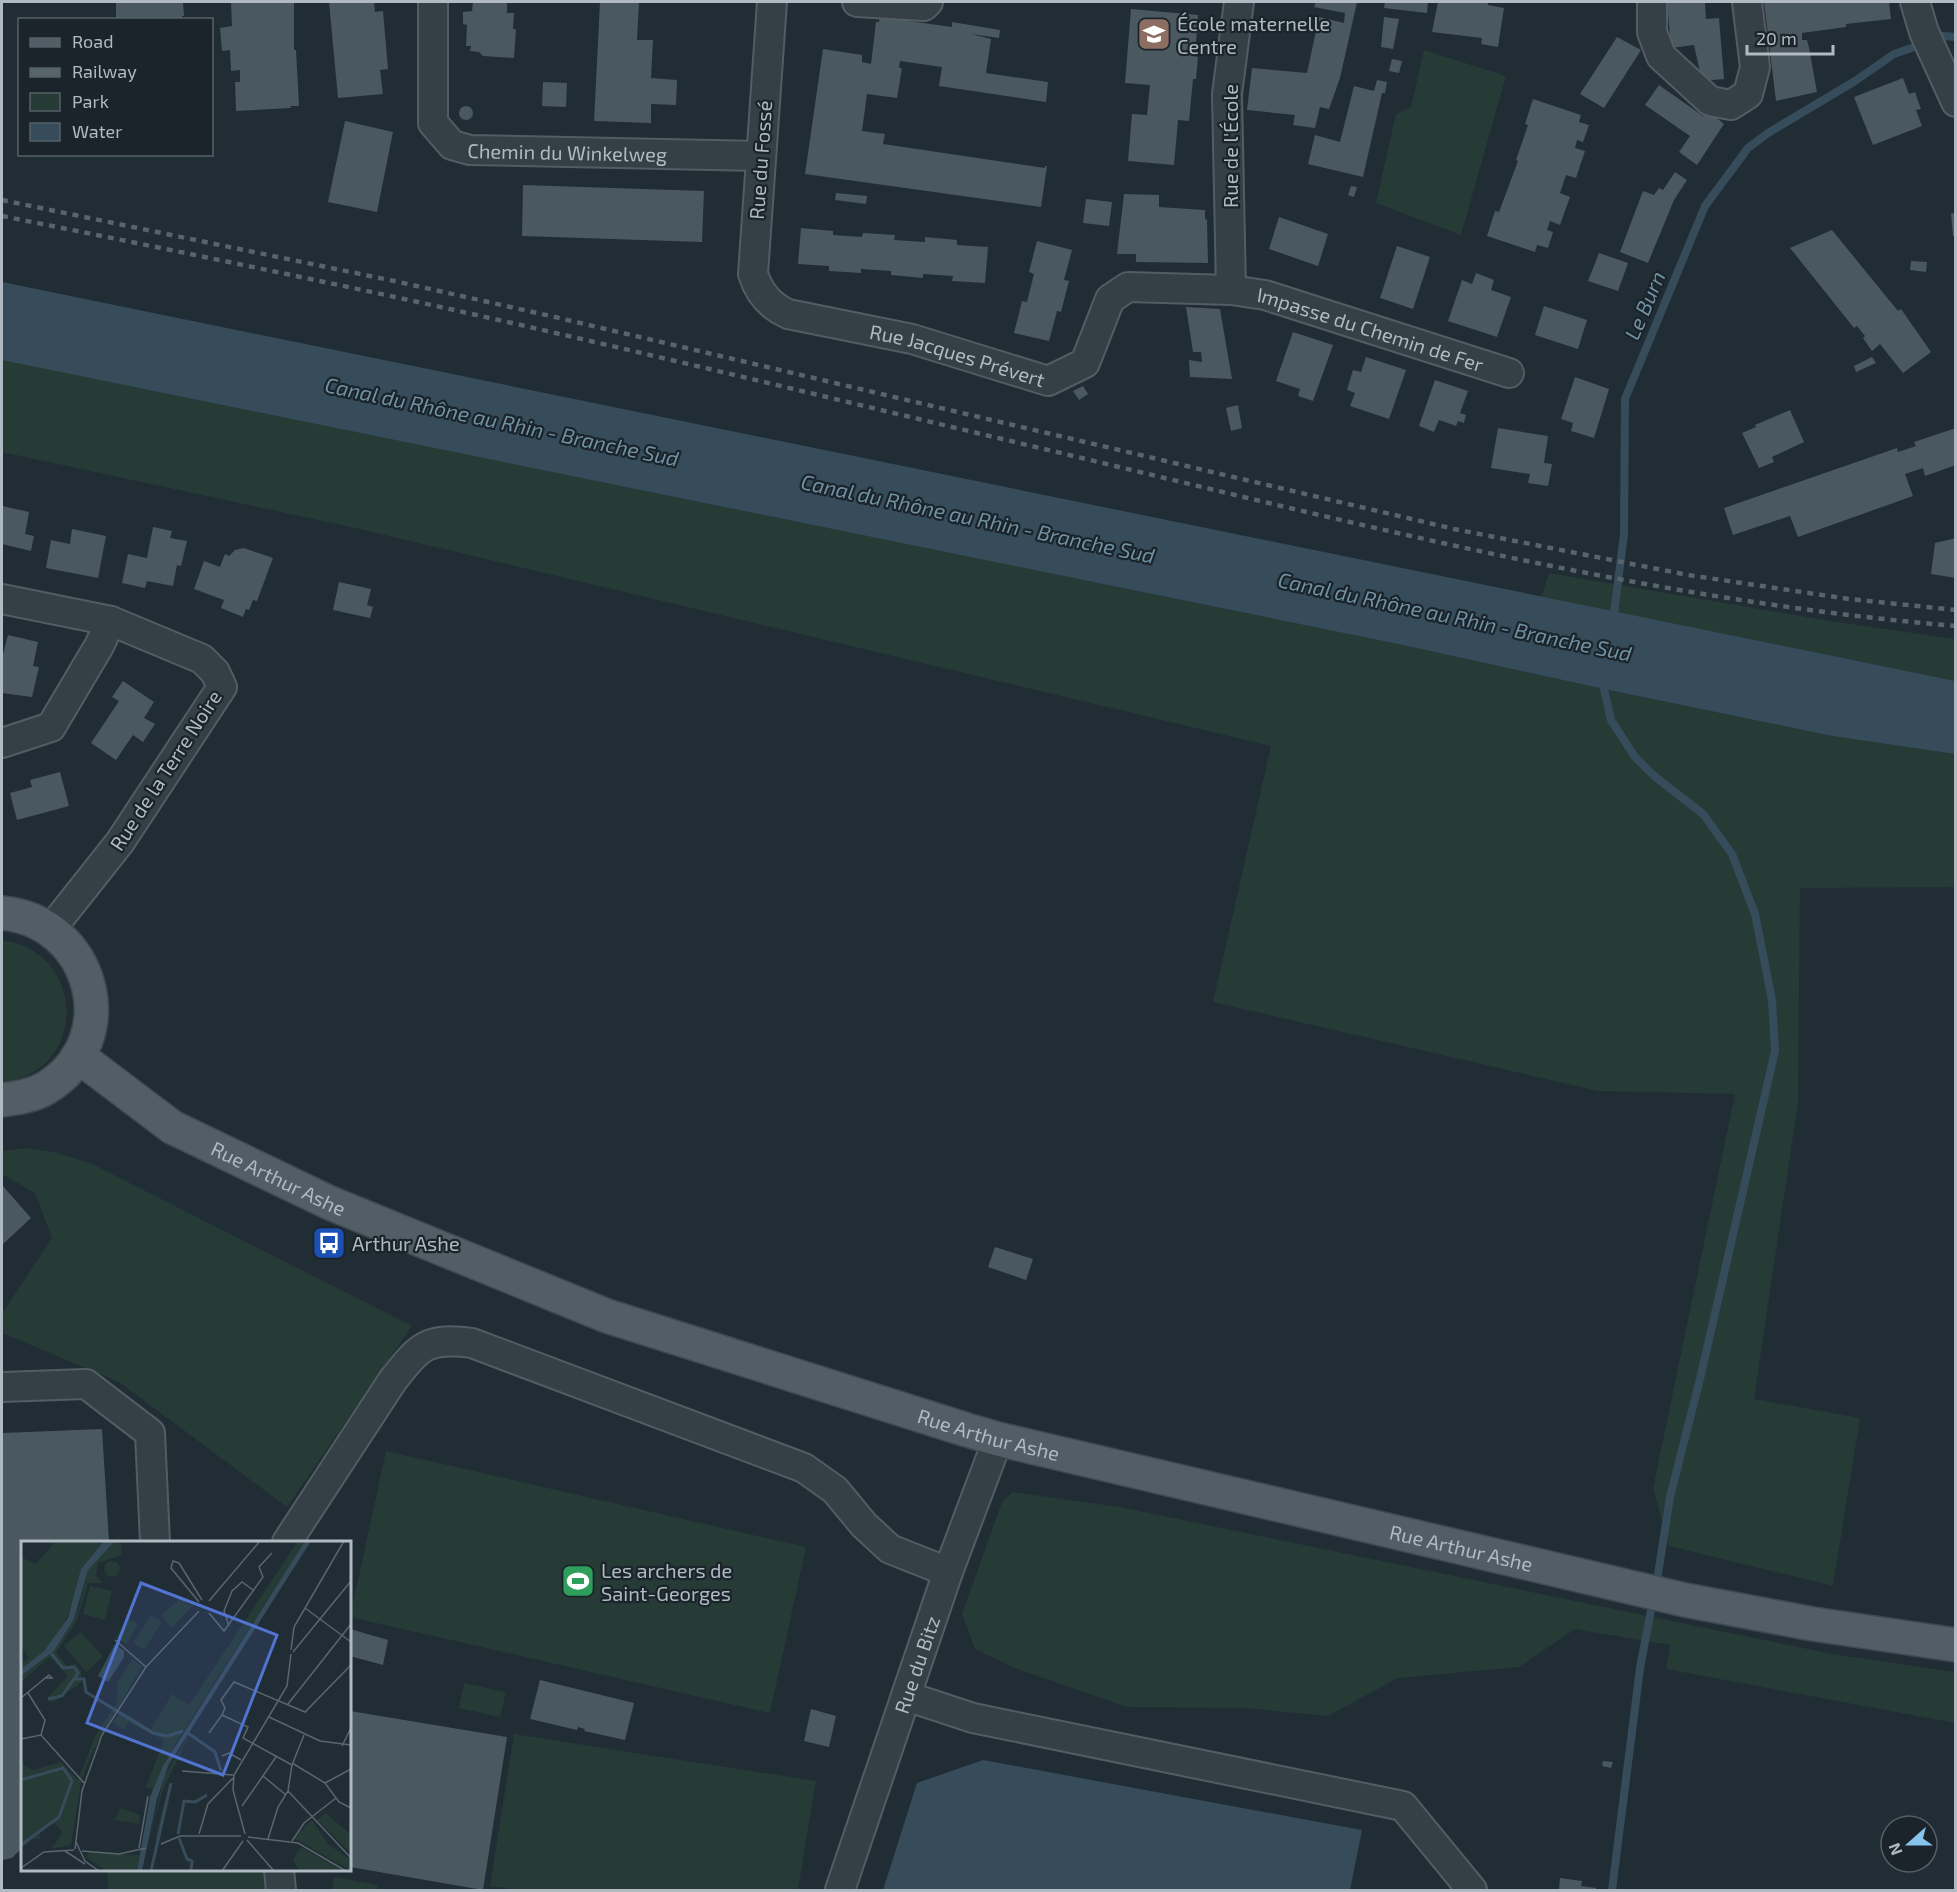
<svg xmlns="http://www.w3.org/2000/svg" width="1957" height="1892" font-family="'Exo 2',sans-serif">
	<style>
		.green { fill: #263a36 }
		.water { fill: #364c5b }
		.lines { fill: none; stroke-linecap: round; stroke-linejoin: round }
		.stream { stroke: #364c5b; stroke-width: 8 }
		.building { fill: #4a5860 }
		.minor-casing { stroke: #525d63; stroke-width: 32 }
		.major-casing { stroke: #3e484f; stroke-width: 36 }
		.minor { stroke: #343f46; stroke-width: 28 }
		.major { stroke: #525e66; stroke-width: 33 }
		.rail { stroke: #57646c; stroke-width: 4.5; stroke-dasharray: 6 6; stroke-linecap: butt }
		.labels { text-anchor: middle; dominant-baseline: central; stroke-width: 4.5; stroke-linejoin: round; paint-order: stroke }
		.poi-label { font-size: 20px; fill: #afbac2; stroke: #1a242a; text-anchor: start }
		.street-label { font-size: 20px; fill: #afbac2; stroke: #1a242a }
		.water-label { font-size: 21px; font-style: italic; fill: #7191a4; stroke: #1a242a }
		.inset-river { fill: none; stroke: #364c5b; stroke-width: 3 }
		.inset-road { fill: none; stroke: #5a656d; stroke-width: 1.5 }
		.view { fill: #5074d0; fill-opacity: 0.15; stroke: #5074d0; stroke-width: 3 }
		.inset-edge { fill: none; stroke: #afbac2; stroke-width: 3 }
	</style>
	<rect width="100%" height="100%" fill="#212d35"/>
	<path class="green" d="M1424,50L1506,76L1461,235L1376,203L1396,114L1411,107Z
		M2,359L1398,644L1604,689L1832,736L1955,754V887L1800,888L1798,1102L1754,1399L1860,1418L1833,1586L1669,1546L1653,1488L1735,1094L1598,1091L1213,1002L1271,746L351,527L2,452Z
		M1549,573L1830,621L1955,639V681L1541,598Z
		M2,940C88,952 88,1073 2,1082Z
		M26,1148L53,1152L90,1163L412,1326L287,1507L119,1382L2,1333V1314L52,1238L35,1193L2,1174V1151Z
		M386,1451L806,1547L770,1713L350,1617Z
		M1013,1492L1120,1507L1832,1654L1955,1672V1723L1666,1669L1670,1645L1575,1629L1519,1667L1398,1678L1328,1716L1245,1708L1127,1707L1012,1667L975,1649L962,1614L1002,1502Z
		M464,1683L506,1692L500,1717L459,1708Z
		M514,1734L816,1781L798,1890H518L490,1886Z
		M107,1870H265L266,1890H108Z
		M334,1877L378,1885L377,1890H332Z"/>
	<path class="water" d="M2,282L1955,681V754L1832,736L1604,689L1398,644L2,360Z
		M983,1760L1362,1830L1350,1890H883L917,1783Z"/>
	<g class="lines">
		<path class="stream" d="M1943,36L1956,37
			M1613,622L1624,534L1625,399L1705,206L1748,148L1768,133L1855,81L1894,54L1917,46
			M1605,679L1604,689L1611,720L1635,757L1653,775L1703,814L1732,854L1755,914L1772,1000L1775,1051L1700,1379L1670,1497L1656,1587
			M1612,1890L1640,1668L1653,1600"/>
	</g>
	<path class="building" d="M116,2H183L184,16H182V20L116,19Z
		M231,2H294V50H296L299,106H290L291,108L236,111L235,82H240V70L231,71L230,50L222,51L220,28L232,26Z
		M329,2H374L375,12L383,11L388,69L380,70L383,94L338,98Z
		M473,2H507V13H514L513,29H516L514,58L483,56L479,52L470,51L471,46H466L467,25L463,24V12L472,11Z
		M600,2H639L637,40H653L651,78L677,80L676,105L651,104V123L594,121Z
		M1316,2H1357L1340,78L1329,109L1320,107L1315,128L1293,125L1295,115L1247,110L1252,68L1307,73L1319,17L1344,23L1345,13L1314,7Z
		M1385,2H1428L1427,13L1384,8Z
		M1438,2H1488V5L1504,8L1498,47L1481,44L1482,38L1432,32Z
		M1667,2L1705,3L1706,19L1719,18L1724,79L1702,81L1694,45L1671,48Z
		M1764,2H1889L1891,19L1846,24V27L1802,33V40H1807L1809,48L1817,92L1776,101Z
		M1131,9L1198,15L1195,56L1198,57L1196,79H1193L1189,121L1178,120L1174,165L1128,161L1132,114L1147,115L1150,85L1125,83Z
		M880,17L952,27V22L1000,30L999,38L971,34L991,39L986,73L1048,82L1046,102L939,86L942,67L900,61L899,68H902L897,98L867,94L862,131L885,134L883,144L1045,168V166H1047L1041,207L805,174L823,49L862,55V62L871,64L876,22H879Z
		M1384,17L1399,19L1393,49L1381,47Z
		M1617,37L1641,50L1604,108L1580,94Z
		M1392,59L1402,61L1399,73L1389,71Z
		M1903,78L1909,94L1915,92L1921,109L1916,110L1922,126L1873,145L1854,97Z
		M1377,80L1387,82L1385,93H1382L1363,177L1308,164L1315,135L1340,142L1354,86L1374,91Z
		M543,82L567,83L566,107L542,106Z
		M1659,85L1703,116L1707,110L1724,124L1697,165L1679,152L1690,136L1645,105Z
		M1533,99L1581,115L1579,122L1589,125L1583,142L1577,140L1575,148L1585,151L1576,178L1566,175L1560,193L1570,197L1560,225L1550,221L1547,230L1553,232L1548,248L1537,245L1535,252L1487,236L1495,211L1499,212L1518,161L1516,160L1528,125L1525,124Z
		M459 113a7 7 0 1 1 14 0a7 7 0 1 1-14 0Z
		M345,121L393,132L377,212L328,202Z
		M1675,172L1687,180L1674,200L1648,263L1620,252L1643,191L1654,195L1659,188L1663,190Z
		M523,185L704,191L702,242L522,236Z
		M1351,186L1357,187L1354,197L1348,195Z
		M836,193L867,196L866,204L835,200Z
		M1124,194L1159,195V207L1205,210V219L1207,220L1208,263L1136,262V254H1117Z
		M1086,199L1112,202L1109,226L1083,223Z
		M1951,213L1956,214V236H1953Z
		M1279,217L1328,234L1318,266L1269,249Z
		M801,228L833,231V235L862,237L863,233L895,235L894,240L925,242V237L957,240V245L988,247L985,283L952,281L953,276L923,274V278L891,275V271L861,269V273L829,271V266L798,264Z
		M1832,230L1898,311L1901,309L1931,352L1903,373L1880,344L1872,351L1863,338L1865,336L1857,326L1854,328L1790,248Z
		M1037,241L1072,250L1064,280L1069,281L1061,312L1057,311L1049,341L1014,333L1022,301L1027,302L1034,274L1029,272Z
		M1397,246L1430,257L1413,309L1380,298Z
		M1599,253L1628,263L1618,291L1588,281Z
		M1911,261L1927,262L1926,272L1910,270Z
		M1476,273L1494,280L1491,290L1511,297L1497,337L1448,321L1462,280L1472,284Z
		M1544,306L1587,320L1578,349L1535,335Z
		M1186,307L1220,309L1232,379L1190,377L1189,360L1202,362L1201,352H1193Z
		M1293,332L1333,345L1313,401L1298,396L1300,389L1276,381Z
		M1366,357L1406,370L1389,419L1350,406L1355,393L1347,390L1353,370L1361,372Z
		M1872,357L1876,363L1856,372L1854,366Z
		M1575,377L1609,389L1594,438L1571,431L1573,423L1561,419Z
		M1435,380L1468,391L1460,413L1466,415L1464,423L1458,421L1456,426L1439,420L1434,432L1419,426Z
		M1083,386L1088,394L1079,400L1073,391Z
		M1238,405L1242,428L1231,431L1226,408Z
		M1790,410L1804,442L1772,457L1774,462L1759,468L1742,433L1756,427L1755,425Z
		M1498,428L1548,436L1544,463L1552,464L1548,486L1528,483L1530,474L1491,468Z
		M1956,428V465L1925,476L1923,468L1905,474L1913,496L1798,537L1790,516L1733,535L1724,508L1897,448L1898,452L1916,446L1914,442Z
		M2,506L29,512L25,534L34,536L31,551L2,544Z
		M153,527L172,531L170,538L187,541L181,566L177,565L173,586L147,581L145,588L122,583L128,554L147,558Z
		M72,529L106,536L98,578L46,568L51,540L70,544Z
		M1956,538V578L1931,574L1935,543Z
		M244,548L273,558L257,601L253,600L249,610L246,609L243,617L221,608L224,600L194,589L204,561L220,567L225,554L229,556L235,550Z
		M339,582L371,589L367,605L373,607L370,618L333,610Z
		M8,635L38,642L33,666L39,667L32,697L2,693V658Z
		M123,681L154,702L144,718L155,724L143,742L133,735L116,760L91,743L119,701L112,697Z
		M60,772L69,806L17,820L10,793L32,787L30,780Z
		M2,1185L31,1218L2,1245Z
		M995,1247L1033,1259L1026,1280L988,1267Z
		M102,1429L109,1542H22V1848L12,1858L2,1860V1433Z
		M350,1629L388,1640L383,1665L350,1656Z
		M540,1680L634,1703L625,1740L584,1731L585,1729L578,1727L577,1730L530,1719Z
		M811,1709L836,1716L829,1747L804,1741Z
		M350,1711L507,1737L483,1890L350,1867Z
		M1603,1761L1613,1762L1611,1768L1602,1766Z
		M1560,1878L1582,1881L1581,1886L1596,1888V1890H1559Z"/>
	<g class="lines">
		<g class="minor-casing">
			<g id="minor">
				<path id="s1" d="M433,2V123L452,145L470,150L760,156"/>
				<path id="s2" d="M772,2L753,274C759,293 770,306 788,314L912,339L1048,381L1085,363L1110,299L1128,287L1231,290L1265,295L1509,373"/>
				<path d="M857,2L924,6L928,2"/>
				<path d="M1652,2V32L1661,56L1710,101L1731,105L1748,94L1755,67L1747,2"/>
				<path d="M1915,2L1924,32L1956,102"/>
				<path d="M1231,290L1227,94L1239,2"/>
				<path d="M2,599L111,621L202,659L215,672L222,687L120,842L51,929"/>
				<path d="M2,743L51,727L99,646L111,621"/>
				<path d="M2,1387L86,1384L150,1433L155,1542"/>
				<path d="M287,1542L393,1380C420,1346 427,1337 472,1343L804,1468L835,1490L864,1525L890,1549L948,1572"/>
				<path d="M906,1696L973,1718L1403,1806L1472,1890"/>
				<path d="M279,1870L281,1890"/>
				<path id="s3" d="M840,1890L948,1572L998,1439"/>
			</g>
		</g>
		<g class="major-casing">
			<g id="major">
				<path d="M2,913C93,921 126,1039 46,1088C32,1096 17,1098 2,1100"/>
				<path id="s4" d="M78,1056L172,1127L330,1203L607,1316L967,1430L998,1439L1685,1600L1813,1624L1956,1645"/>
			</g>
		</g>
		<use href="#minor" class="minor"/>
		<use href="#major" class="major"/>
		<path class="rail" d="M2,200L399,282L555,317L1454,529L1688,575L1849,599L1956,610
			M2,216C133,242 264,269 395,297C611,344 825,397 1040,448C1342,520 1645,600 1956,626"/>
	</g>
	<defs>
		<g id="school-square" transform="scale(1.725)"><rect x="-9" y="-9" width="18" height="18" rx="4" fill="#8d6e63" stroke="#1a242a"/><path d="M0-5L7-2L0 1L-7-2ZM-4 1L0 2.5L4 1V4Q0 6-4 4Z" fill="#fff"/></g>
		<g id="bus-square" transform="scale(1.725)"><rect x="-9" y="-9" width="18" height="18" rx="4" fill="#1a4fb4" stroke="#1a242a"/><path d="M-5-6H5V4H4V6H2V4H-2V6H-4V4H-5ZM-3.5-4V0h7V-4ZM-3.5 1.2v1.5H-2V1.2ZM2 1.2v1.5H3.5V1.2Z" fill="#fff"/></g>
		<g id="stadium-square" transform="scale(1.725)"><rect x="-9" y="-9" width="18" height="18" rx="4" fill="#2e9e5b" stroke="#1a242a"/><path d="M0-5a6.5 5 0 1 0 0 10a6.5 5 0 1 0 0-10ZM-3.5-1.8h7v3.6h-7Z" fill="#fff"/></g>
	</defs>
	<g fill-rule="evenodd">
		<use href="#school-square" x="1154" y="34"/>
		<use href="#bus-square" x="329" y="1243"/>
		<use href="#stadium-square" x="578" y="1581"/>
	</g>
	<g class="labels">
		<g class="poi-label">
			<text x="1177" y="23">École maternelle<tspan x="1177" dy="23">Centre</tspan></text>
			<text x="352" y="1243">Arthur Ashe</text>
			<text x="601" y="1570">Les archers de<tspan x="601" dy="23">Saint-Georges</tspan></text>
		</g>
		<g class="street-label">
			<text transform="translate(1230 146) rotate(-90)">Rue de l'École</text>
			<text stroke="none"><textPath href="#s1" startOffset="266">Chemin du Winkelweg</textPath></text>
			<text transform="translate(760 160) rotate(-86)">Rue du Fossé</text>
			<text stroke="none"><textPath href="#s2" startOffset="976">Impasse du Chemin de Fer</textPath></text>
			<text stroke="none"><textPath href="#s2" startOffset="502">Rue Jacques Prévert</textPath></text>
			<text transform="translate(165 770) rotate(-57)">Rue de la Terre Noire</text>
			<text stroke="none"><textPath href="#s4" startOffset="236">Rue Arthur Ashe</textPath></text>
			<text stroke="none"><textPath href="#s4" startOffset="992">Rue Arthur Ashe</textPath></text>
			<text stroke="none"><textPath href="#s4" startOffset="1478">Rue Arthur Ashe</textPath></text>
			<text stroke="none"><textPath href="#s3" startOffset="238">Rue du Bitz</textPath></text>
		</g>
		<g class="water-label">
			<text transform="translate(1644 305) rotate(-67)">Le Burn</text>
			<text transform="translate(502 421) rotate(12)">Canal du Rhône au Rhin - Branche Sud</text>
			<text transform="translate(978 518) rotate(12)">Canal du Rhône au Rhin - Branche Sud</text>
			<text transform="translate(1455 616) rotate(12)">Canal du Rhône au Rhin - Branche Sud</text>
		</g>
	</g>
	<g transform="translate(21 1541)">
		<rect width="330" height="330" fill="#212d35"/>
		<path d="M35,0H83L60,28L53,62L39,90L23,110L0,128V123L8,117L0,106V16L15,23ZM94,0H100L101,14L77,22L75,35L82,42H67L56,79L35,112L46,125L55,123L60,130V142L31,162L26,157L47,135L29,116L0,141V135L33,110L57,70L67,29ZM277,0H284L153,205L132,249L125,246L143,199L107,181L103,188L92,182L99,171L104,172L130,188L151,153L168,164ZM83 28a8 8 0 1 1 16 0a8 8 0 1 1-16 0ZM69,45L91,50L84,79L62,73ZM161,57L166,63L173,64L150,87L140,73ZM130,74L141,81L123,109L112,102ZM107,77L117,83L106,103L95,97ZM60,91L82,116L65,131L43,105ZM111,118L121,125L72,210L60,241L50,304L30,308L41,291L33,281L19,289V298H12L0,308V211L3,224L12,229L40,221L57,239L74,195L96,162V142ZM171,188L142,249L126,306L143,236ZM149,244L139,298L134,300L142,265ZM99,267L119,274L118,283L94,279ZM305,272L330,294V312L296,279ZM291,279L307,303L330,319V330L273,297ZM280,306L322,330H278L272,318ZM119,308L116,330H85L65,316L69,311L118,314Z" fill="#263a36"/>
		<path d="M83,0H94L67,29L53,78L33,110L0,135V128L23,110L47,77L60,28ZM284,0H290L148,223L136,258L121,330H116L129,256L142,225ZM94,103L103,110V116L87,141L77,135Z" fill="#364c5b"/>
		<path class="inset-river" d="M54,138H63L65,151L132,192L147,195L162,190M27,158L41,155L57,132L53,126L42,127L29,111M167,192L194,211L200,230M0,239L42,227L51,240L38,276L0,304M157,293L163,260L174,261L186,254M158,297L166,318L171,320L170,330M130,330L150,242"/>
		<path class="inset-road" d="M188,60L239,0M178,61L150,27L152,20L158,22L181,59M284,67L330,101M188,72L203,90L242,36L238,26L251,12M208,85L203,70L211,50L221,41L232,49M94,99L125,126M270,109L273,86L323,0M272,111L330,40M7,152L24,179L20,194M0,157L28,134L31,137H24M267,163L330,83M201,174L227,186L222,197L271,224M248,176L299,200L330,204M188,192L201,174L204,167L200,159L213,141L284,171L330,124M0,198L20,194L63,242M321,205L330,187M201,215L208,212L220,219M271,222L304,242L318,261L330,267M161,230L212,234M242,235L265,254M304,242L330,228M267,250L330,317M221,265L255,216M178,293L187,263L212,237M224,293L212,249L213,234L266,145L270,113M227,296L277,302L325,330M247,298L257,266L267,250L271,224L283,194M226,299L253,330M271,300L283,282L315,257M55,301L64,320L78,330M140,303L159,295H220M118,307L127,255M54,308L61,250L81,194L125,126L178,70M44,310L64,323M61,310L98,313L125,307M0,327L23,311L53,309M201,330L222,300"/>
		<path class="view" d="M120,42L256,94L202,234L66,182Z"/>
		<rect width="330" height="330" class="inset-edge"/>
	</g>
	<rect width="1957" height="1892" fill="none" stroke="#afbac2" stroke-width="6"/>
	<rect x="18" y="18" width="195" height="138" fill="#1a242a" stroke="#566067" stroke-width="1.5"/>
	<rect x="30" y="38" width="30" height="9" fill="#525e66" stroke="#566067" stroke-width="1.5"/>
	<text x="72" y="48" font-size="18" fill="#afbac2">Road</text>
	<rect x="30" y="68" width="30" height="9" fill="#57646c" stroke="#566067" stroke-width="1.5"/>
	<text x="72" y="78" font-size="18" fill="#afbac2">Railway</text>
	<rect x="30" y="93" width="30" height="18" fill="#263a36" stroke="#566067" stroke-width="1.5"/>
	<text x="72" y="108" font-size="18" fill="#afbac2">Park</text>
	<rect x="30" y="123" width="30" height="18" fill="#364c5b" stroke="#566067" stroke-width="1.5"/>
	<text x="72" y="138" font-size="18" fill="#afbac2">Water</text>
	<g transform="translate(1909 1844) rotate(249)"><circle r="28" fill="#1a242a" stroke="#566067" stroke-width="1.5"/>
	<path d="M0-4.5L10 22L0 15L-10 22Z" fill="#88c3ee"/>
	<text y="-9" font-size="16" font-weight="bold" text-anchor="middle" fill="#afbac2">N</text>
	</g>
	<path d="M1747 45v9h86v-9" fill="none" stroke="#afbac2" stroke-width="3"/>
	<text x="1756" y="45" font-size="18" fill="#afbac2" stroke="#1a242a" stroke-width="4.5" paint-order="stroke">20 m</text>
</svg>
